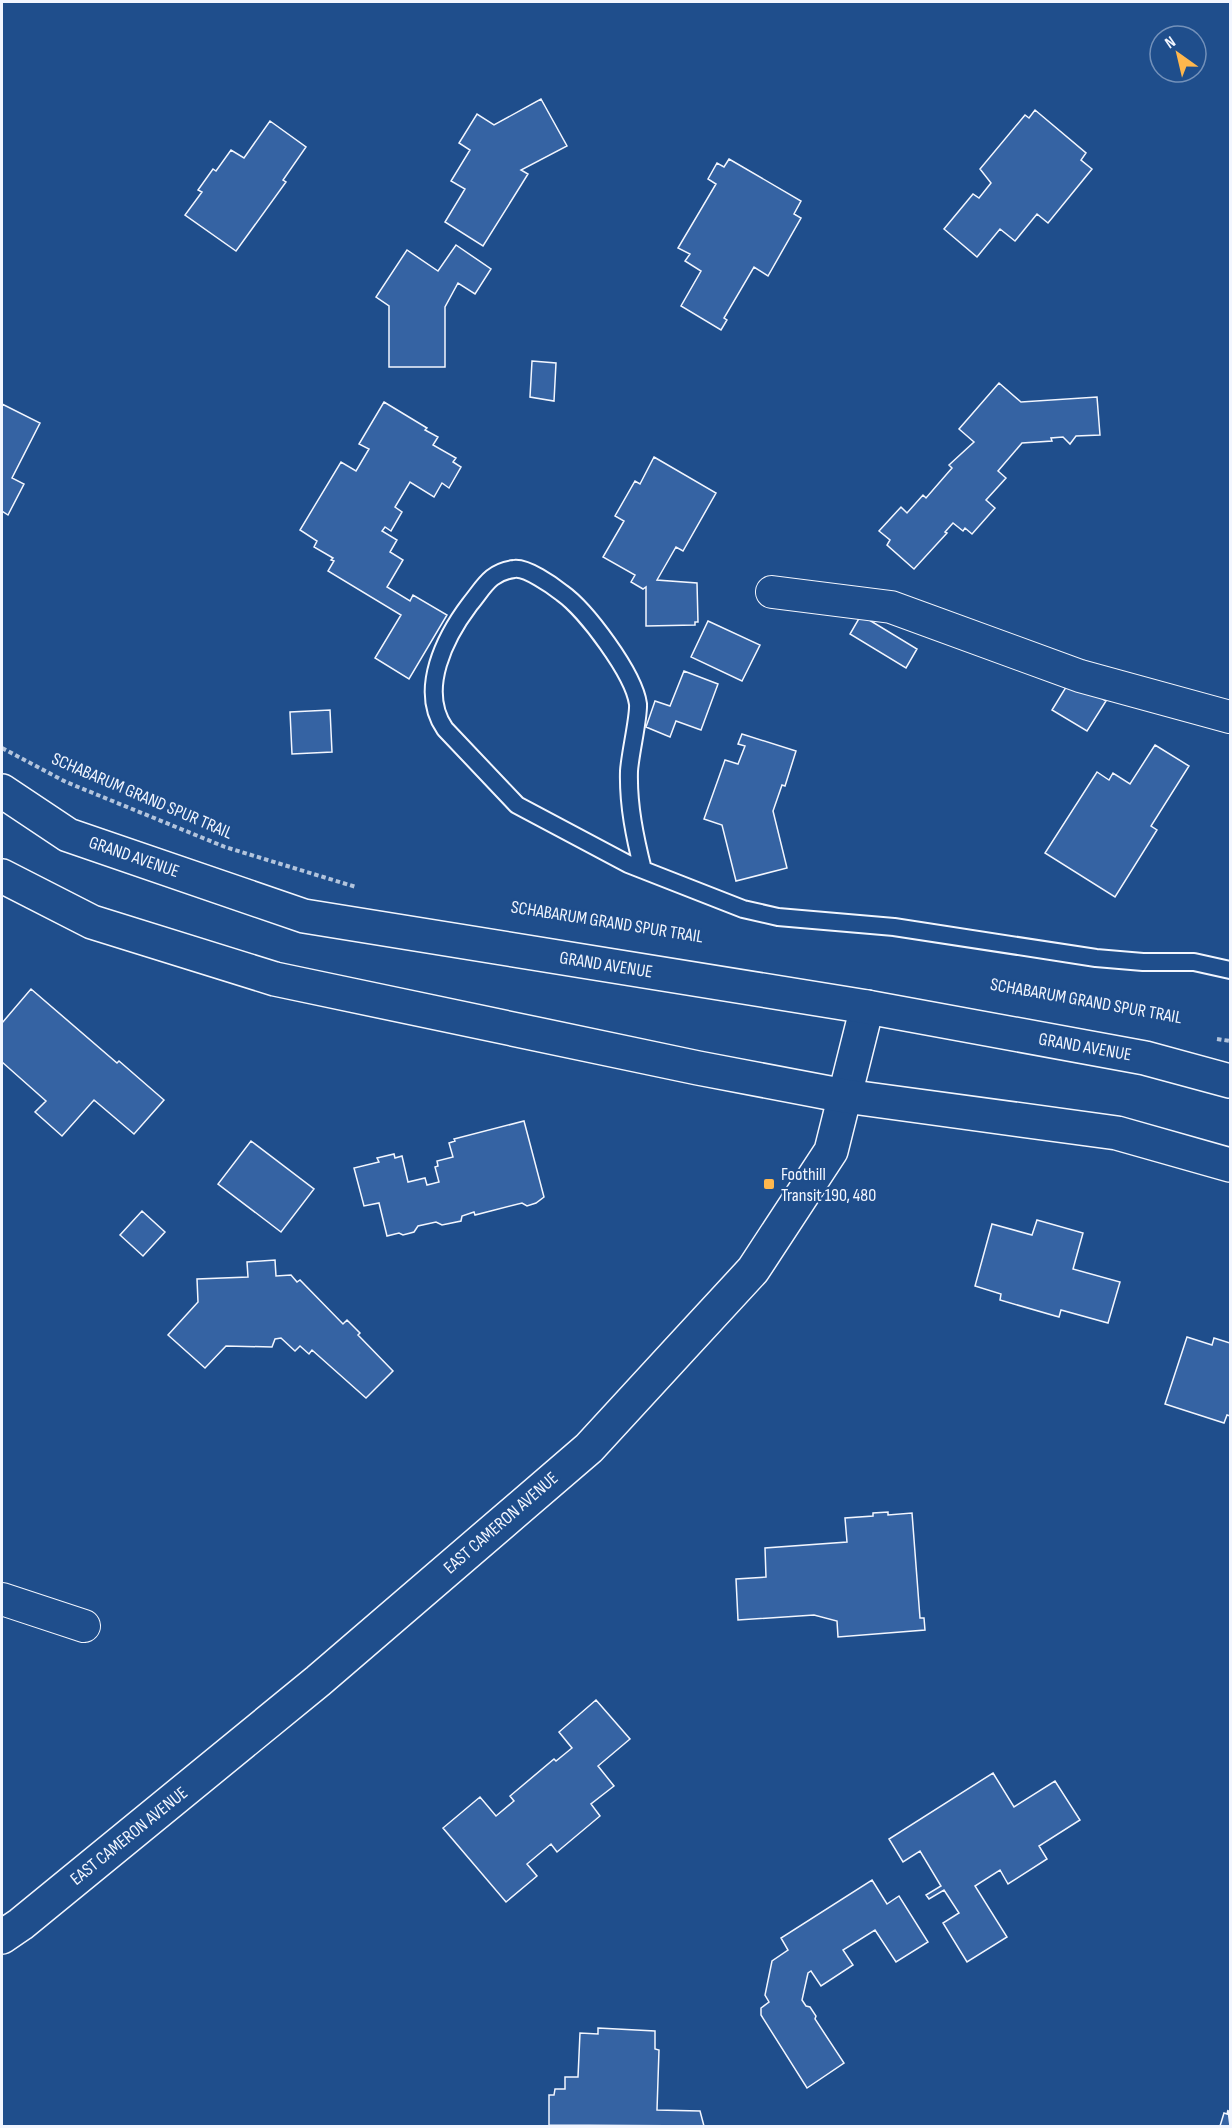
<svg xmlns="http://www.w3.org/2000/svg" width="1232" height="2128" font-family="'Sofia Sans Condensed',sans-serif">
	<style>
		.building { fill: #3563a3; stroke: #f2f6ff; stroke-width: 1.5 }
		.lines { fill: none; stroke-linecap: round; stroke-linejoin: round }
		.lane-casing { stroke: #f2f6ff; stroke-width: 20 }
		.street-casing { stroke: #f2f6ff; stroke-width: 34 }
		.secondary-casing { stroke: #f2f6ff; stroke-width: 36 }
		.primary-casing { stroke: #f2f6ff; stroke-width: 36 }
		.path { stroke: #b3c4dc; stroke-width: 4; stroke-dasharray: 4.5 3; stroke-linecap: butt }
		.lane { stroke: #1f4e8c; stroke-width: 16 }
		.street { stroke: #1f4e8c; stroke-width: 32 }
		.secondary { stroke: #1f4e8c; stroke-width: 33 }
		.primary { stroke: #1f4e8c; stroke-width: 33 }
		.poi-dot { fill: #ffb74d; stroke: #1f4e8c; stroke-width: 2 }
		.labels { text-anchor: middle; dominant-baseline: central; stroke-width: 4.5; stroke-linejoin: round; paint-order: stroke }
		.street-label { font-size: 18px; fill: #f2f6ff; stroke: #1f4e8c }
		.poi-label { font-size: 18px; fill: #f2f6ff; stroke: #1f4e8c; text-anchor: start }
	</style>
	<rect width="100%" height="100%" fill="#1f4e8c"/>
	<path class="building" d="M541,99L567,146L521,170L528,174L483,246L445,222L465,189L451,181L470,150L459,143L477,114L494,125Z
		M1035,110L1086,153L1081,160L1092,169L1048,223L1037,214L1015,241L1000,229L977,257L944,229L973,194L979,198L991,183L980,169L1025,115L1029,118Z
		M270,121L306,147L283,180L286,182L236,251L185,215L202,192L198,190L213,169L216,171L231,150L244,158Z
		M729,159L801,201L794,214L801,218L768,276L754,267L724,318L727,320L721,330L681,306L701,271L685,261L690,254L678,248L716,184L708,179L717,163L724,167Z
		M456,245L491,269L475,294L458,283L445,307V367H389V306L376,297L407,250L438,271Z
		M532,361L556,363L554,401L530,397Z
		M999,383L1021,402L1097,397L1100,435L1076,436L1070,444L1063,437L1051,438L1052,441L1022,443L998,471L1006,478L986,500L995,508L972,534L965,528L963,531L953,523L945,532L947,533L914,569L887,545L890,540L879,531L901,507L907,513L923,495L926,498L952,468L949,465L974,442L959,429Z
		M384,402L427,428L425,430L438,437L433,445L456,458L453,462L461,467L449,488L442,483L434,497L410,482L395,507L402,512L391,531L385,527L382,531L397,540L390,552L403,560L387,587L410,601L413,595L447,615L409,679L375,658L401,615L328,571L334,561L331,560L333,558L314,547L317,541L300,530L341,462L356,471L369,449L359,444Z
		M2,404L40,423L12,478L24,484L8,515L2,511Z
		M654,457L716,493L683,551L676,547L657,580L697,583L698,622H695V625L646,626V587L643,589L631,582L635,575L603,557L624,521L615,516L635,481L640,484Z
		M861,615L917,649L906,668L850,634Z
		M708,621L760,645L742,681L691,657Z
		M684,671L718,684L701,730L676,721L670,737L646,727L655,701L670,706Z
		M1071,679L1106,701L1087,731L1052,710Z
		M330,710L332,752L292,754L290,712Z
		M742,734L796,751L785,786L782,785L773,811L787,868L736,881L722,825L704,819L725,760L738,764L745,746L738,744Z
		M1155,745L1189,766L1151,826L1157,830L1115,897L1045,853L1097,772L1109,780L1113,773L1130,784Z
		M31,989L117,1063L119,1061L164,1100L134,1134L94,1100L62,1136L35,1112L46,1101L2,1062V1023Z
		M524,1121L544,1197L536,1203L527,1206L522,1203L475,1215L474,1212L462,1216L461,1221L442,1225L436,1222L418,1226L414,1232L403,1235L399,1233L387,1236L379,1203L364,1206L354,1168L379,1162L377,1158L394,1154L395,1158L402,1156L408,1182L425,1178L427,1185L439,1182L435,1167L438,1166L437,1161L453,1157L449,1143L455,1141L454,1139Z
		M251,1141L314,1189L281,1232L218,1184Z
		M142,1211L165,1232L143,1256L120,1235Z
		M1037,1220L1083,1233L1073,1269L1120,1282L1108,1323L1061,1310L1059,1317L1000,1300L1001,1294L975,1286L992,1224L1032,1235Z
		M275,1260L276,1276L291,1275L297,1282L300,1280L343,1324L347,1320L360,1333L358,1335L393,1371L366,1398L312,1350L309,1354L300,1346L295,1351L281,1338L275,1339L272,1347L226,1346L205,1368L168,1335L198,1302L197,1279L248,1277L247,1262Z
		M1187,1337L1212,1345L1214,1338L1230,1343V1416L1227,1415L1224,1423L1165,1404Z
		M888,1512V1515L912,1513L920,1618H924L925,1630L838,1637L837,1621L814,1615L738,1620L736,1579L766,1577L765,1548L847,1542L845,1518L873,1516V1513Z
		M596,1700L630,1739L598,1766L614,1786L591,1804L600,1816L557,1852L551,1844L527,1864L537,1876L506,1902L443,1828L480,1797L496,1816L514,1801L510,1796L554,1759L556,1761L572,1748L559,1732Z
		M993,1773L1014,1807L1055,1781L1080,1820L1039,1846L1047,1859L1008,1884L1000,1870L975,1886L1007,1937L967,1962L943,1923L959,1913L944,1890L929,1899L926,1895L941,1886L920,1851L903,1862L889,1839Z
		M872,1880L887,1904L899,1896L928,1942L896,1962L875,1930L843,1950L853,1965L821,1986L811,1971L808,1973L802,2000L806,2006L810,2007L816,2016L815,2019L844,2063L807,2088L761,2015V2008L769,2002L765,1995L772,1961L788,1950L781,1938Z
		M598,2028L655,2031V2049L659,2050L657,2110L700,2111L704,2126L549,2125V2095H554L555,2089H565V2077H578L580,2033L598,2034Z
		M1228,2110L1230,2126H1220L1224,2113L1227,2114Z"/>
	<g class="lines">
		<g class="lane-casing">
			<path id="lane" d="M643,870C635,838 628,805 629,771C630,754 639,717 638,704C634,674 586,610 562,593C552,585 526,567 514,569C490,572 484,587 470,604C445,637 418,690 445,729L517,805L628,864L743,909L778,917L894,927L1096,958L1143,962H1194L1230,970"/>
		</g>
		<g class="street-casing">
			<path id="street" d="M772,592L891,607L1080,676L1230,717
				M2,1599L84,1626"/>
		</g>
		<g class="secondary-casing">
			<path id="secondary" d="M2,1937L21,1924L318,1681L589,1448L681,1348L753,1270L831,1151L867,1007"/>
		</g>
		<g class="primary-casing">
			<path id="primary" d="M2,791L68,835L304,916L867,1007L1145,1058L1230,1081
				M2,876L92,922L275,979L698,1068L845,1096L1117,1133L1230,1165"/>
		</g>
		<path class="path" d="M2,748L66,782L225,847L356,887
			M1217,1039L1230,1041"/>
		<use href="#lane" class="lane"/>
		<use href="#street" class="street"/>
		<use href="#secondary" class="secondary"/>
		<use href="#primary" class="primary"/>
	</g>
	<rect class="poi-dot" x="763" y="1178" width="12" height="12" rx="3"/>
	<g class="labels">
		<g class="street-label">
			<text transform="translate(142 796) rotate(23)">SCHABARUM GRAND SPUR TRAIL</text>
			<text transform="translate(134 857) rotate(19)">GRAND AVENUE</text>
			<text transform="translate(607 922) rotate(9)">SCHABARUM GRAND SPUR TRAIL</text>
			<text transform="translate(606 965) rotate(9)">GRAND AVENUE</text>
			<text transform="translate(1086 1001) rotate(10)">SCHABARUM GRAND SPUR TRAIL</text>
			<text transform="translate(1085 1047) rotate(10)">GRAND AVENUE</text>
			<text transform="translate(501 1523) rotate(-41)">EAST CAMERON AVENUE</text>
			<text transform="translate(129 1836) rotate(-39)">EAST CAMERON AVENUE</text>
		</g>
		<g class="poi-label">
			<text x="781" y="1174">Foothill<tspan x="781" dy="21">Transit 190, 480</tspan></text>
		</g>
	</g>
	<rect width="1232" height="2128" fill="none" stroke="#f2f6ff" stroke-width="6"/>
	<g transform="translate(1178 54) rotate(326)"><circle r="28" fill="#1f4e8c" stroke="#7391ba" stroke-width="1.5"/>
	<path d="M0-4.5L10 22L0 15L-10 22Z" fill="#ffb74d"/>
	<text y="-9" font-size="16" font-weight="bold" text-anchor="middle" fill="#f2f6ff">N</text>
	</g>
</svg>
